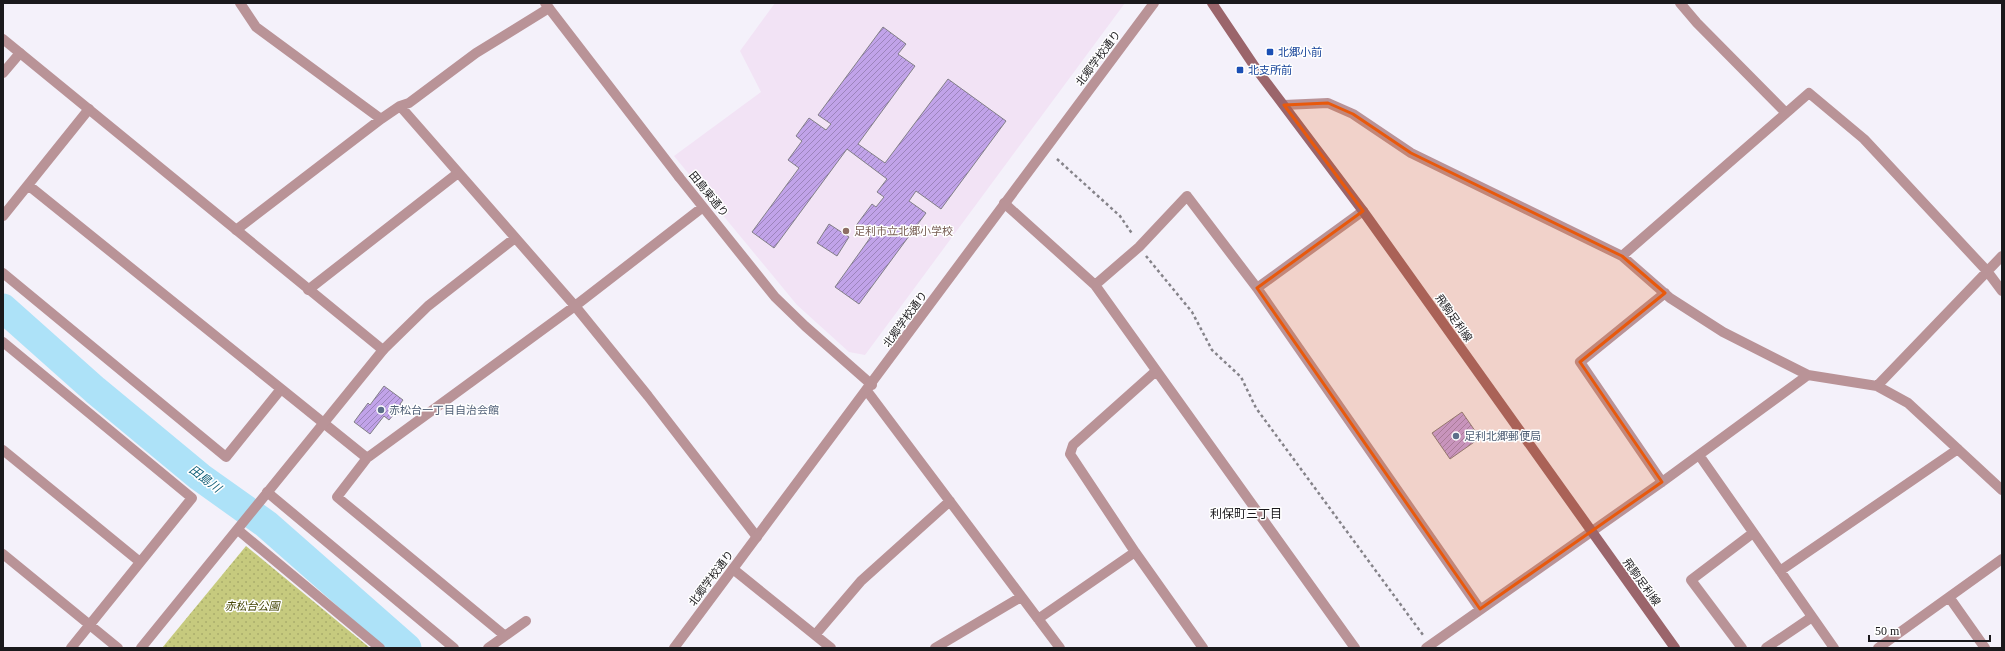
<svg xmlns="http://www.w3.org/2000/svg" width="2005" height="651" font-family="'Times New Roman','Noto Sans JP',serif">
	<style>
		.education { fill: #f2e3f5 }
		.park { fill: url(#park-dots) }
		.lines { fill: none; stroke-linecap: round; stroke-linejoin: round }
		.river { stroke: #ade2f8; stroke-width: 29 }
		.building { fill: url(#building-hatch); stroke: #827f87 }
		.path { stroke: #858389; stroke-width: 2.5; stroke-dasharray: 3 3; stroke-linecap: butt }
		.minor { stroke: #b99397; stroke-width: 10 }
		.tertiary { stroke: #b99397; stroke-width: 10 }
		.secondary { stroke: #9b656b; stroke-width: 10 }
		.marked { fill: #e8590c; fill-opacity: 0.2; stroke: #e8590c; stroke-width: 3; stroke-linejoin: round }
		.transit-dot { fill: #1a4fb4; stroke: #fff; stroke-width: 1.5 }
		.education-dot { fill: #8d6e63; stroke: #fff; stroke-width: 1.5 }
		.service-dot { fill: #5c6f8a; stroke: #fff; stroke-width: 1.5 }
		.labels { text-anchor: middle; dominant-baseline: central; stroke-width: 3; stroke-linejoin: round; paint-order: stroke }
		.transit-label { font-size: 11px; fill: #164399; stroke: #fff; text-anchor: start }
		.street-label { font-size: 11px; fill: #1a191c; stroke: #fff }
		.education-label { font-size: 11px; fill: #785e54; stroke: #fff; text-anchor: start }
		.service-label { font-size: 11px; fill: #4e5e75; stroke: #fff; text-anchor: start }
		.park-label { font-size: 11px; font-style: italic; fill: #454606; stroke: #fff }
		.water-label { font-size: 12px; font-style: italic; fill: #0c5c75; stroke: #fff }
		.neighbourhood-label { font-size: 12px; fill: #1a191c; stroke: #fff }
	</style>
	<defs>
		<pattern id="park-dots" width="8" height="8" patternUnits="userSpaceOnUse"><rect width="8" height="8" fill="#c6ca7e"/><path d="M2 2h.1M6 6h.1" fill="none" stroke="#aaad6c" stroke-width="1.8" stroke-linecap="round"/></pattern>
		<pattern id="building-hatch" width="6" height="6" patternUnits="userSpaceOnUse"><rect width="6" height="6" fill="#c1a3e9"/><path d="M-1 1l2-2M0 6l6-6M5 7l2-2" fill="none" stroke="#9c84bc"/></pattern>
	</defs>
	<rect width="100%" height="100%" fill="#f4f1fa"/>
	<path class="education" d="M775,3H1125L865,355L849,352L797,305L674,156L761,92L740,51Z"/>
	<path class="park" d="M246,546L370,648H162Z"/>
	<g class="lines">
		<path class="river" d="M3,308L95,390L200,477L266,524L407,648"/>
	</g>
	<path class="building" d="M883,27L906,44L898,54L915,66L858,144L885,163L948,79L1006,121L941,209L916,191L909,201L926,213L859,304L835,287L870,238L855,227L872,204L876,207L884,197L877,192L887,179L847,149L774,248L752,232L799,168L788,160L802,141L796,136L809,118L826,130L831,124L818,115Z
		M829,224L849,237L837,256L817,243Z
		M384,386L403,400L400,404L403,406L396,416L394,414L389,420L384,416L370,434L354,422L368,403L370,405Z
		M1462,412L1480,438L1450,459L1432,433Z"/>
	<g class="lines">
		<path class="path" d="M1057,159L1120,216L1133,235
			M1146,256L1192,312L1212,350L1241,377L1256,408L1423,635"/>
		<path class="minor" d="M240,3L256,27L381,119
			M1680,3L1697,23L1786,113
			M3,73L20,53
			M1284,105L1328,103L1353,114L1411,153L1622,256L1670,298L1723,332L1808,375L1877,386L1908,403L2002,490
			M400,106L575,306L648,396L757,537
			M679,177L775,297L805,326L872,385
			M28,185L367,458
			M1004,203L1095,285L1355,648
			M3,216L89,109
			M236,230L381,119L400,106L409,103L476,53L549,8
			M1622,256L1809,93L1864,139L1987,271L2002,291
			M3,273L226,457L281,389
			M1095,285L1139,247L1187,196L1257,288L1480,609
			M1257,288L1363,211
			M308,290L458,173
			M3,342L192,498L71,648
			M383,350L428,306L515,238
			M1156,371L1073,445L1070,454L1135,552L1203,648
			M1877,386L2002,256
			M867,391L1060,648
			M3,450L140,562
			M1699,455L1834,648
			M1662,482L1580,362L1665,293
			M267,492L454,648
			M238,530L380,648
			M3,554L118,648
			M733,569L831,648
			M1780,571L1958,449
			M1949,597L1985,648
			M1038,619L1135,552
			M504,635L337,497L367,458L575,306L703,207
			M815,635L861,581L950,501
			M488,648L526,621
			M935,648L1021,597
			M1426,648L1662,482L1808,375
			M1742,648L1691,580L1753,533
			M1766,648L1812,617
			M1878,648L2002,559"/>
		<path class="tertiary" d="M545,3L679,177
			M3,39L383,350L141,648
			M674,648L1154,3"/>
		<path class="secondary" d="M1212,3L1257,70L1363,211L1675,648"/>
	</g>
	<path class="marked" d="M1328,103L1353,114L1411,153L1622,256L1665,293L1580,362L1662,482L1480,609L1257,288L1363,211L1284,105Z"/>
	<g class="transit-dot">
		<rect x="1266" y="48" width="8" height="8" rx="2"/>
		<rect x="1236" y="66" width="8" height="8" rx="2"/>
	</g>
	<circle class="education-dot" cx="846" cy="231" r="4"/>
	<g class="service-dot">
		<circle cx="381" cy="410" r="4"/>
		<circle cx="1456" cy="436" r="4"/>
	</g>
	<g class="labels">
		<g class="transit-label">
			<text x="1278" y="52">北郷小前</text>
			<text x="1248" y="70">北支所前</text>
		</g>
		<g class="street-label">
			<text transform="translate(1098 58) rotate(-53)">北郷学校通り</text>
			<text transform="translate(709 194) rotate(51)">田島東通り</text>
			<text transform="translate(1454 318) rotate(55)">飛駒足利線</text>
			<text transform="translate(905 319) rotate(-54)">北郷学校通り</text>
			<text transform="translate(711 578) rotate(-53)">北郷学校通り</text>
			<text transform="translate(1642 582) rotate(54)">飛駒足利線</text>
		</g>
		<g class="education-label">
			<text x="854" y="231">足利市立北郷小学校</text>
		</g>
		<g class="service-label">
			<text x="389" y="410">赤松台一丁目自治会館</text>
			<text x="1464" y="436">足利北郷郵便局</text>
		</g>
		<g class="park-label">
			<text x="252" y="606">赤松台公園</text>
		</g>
		<g class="water-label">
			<text transform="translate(205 479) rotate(37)">田島川</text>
		</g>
		<g class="neighbourhood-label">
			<text x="1246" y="514">利保町三丁目</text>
		</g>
	</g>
	<rect width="2005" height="651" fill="none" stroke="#1a191c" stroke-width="8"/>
	<path d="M1869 635v6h121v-6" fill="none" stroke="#1a191c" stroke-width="2"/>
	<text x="1875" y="635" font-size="12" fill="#1a191c" stroke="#ffffff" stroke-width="3" paint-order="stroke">50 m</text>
</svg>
